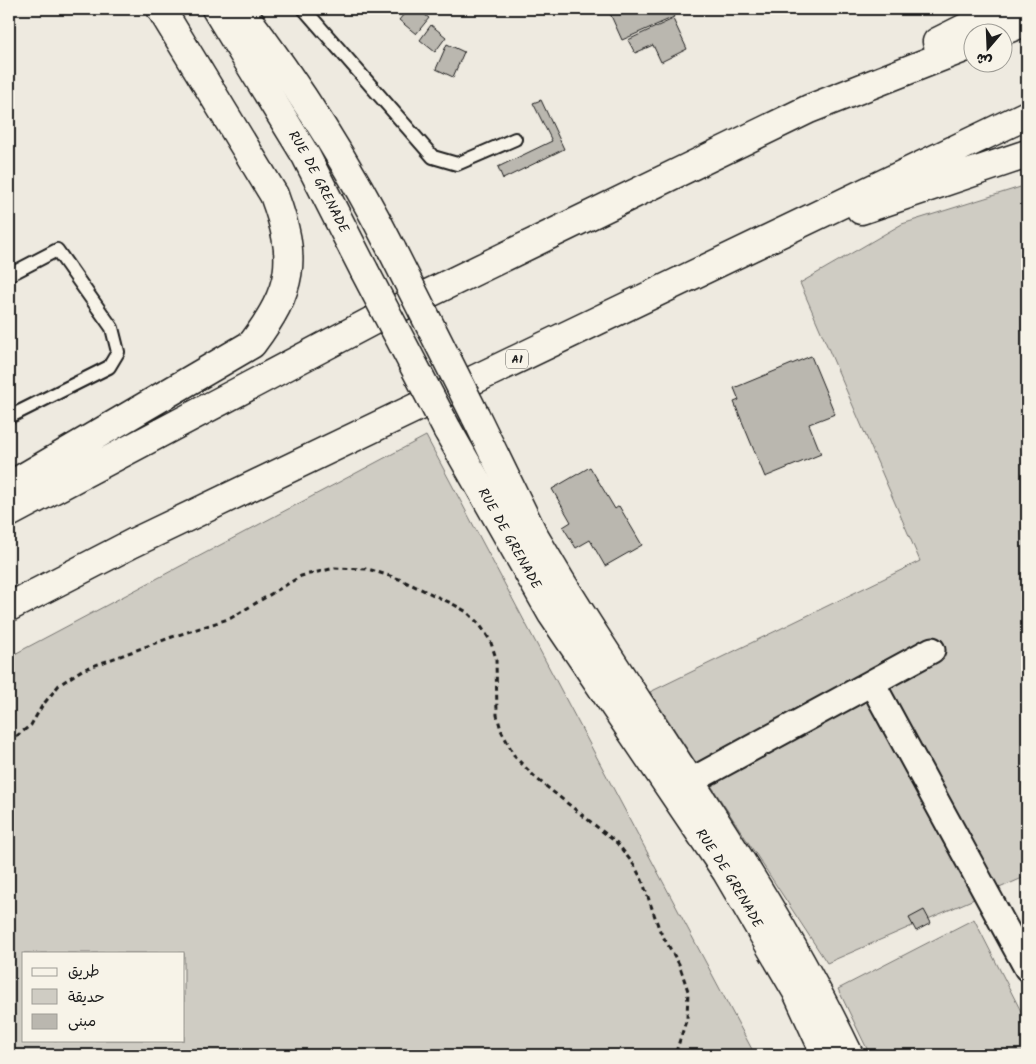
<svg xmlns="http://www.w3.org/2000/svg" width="1036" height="1064" font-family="Kalam,'Playpen Sans Arabic',sans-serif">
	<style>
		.green { fill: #cfccc3; stroke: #767470; fill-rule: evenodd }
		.building { fill: #bab7af; stroke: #1c1c1c }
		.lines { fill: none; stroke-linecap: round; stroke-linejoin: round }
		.lane-casing { stroke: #1c1c1c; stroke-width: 16 }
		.street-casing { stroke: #1c1c1c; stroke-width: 29 }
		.secondary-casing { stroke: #1c1c1c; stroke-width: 31 }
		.highway-casing { stroke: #1c1c1c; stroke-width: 31 }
		.path { stroke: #1c1c1c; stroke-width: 3; stroke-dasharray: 5 4; stroke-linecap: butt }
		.lane { stroke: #f7f3e8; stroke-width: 12 }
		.street { stroke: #f7f3e8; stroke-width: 25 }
		.secondary { stroke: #f7f3e8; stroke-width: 28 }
		.highway { stroke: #f7f3e8; stroke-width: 28 }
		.secondary-bridge-casing { stroke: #1c1c1c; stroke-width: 31; stroke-linecap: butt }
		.secondary-bridge { stroke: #f7f3e8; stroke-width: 28 }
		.labels { text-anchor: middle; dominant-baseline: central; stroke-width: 4.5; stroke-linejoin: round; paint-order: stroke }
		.shield { fill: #f7f3e8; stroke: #5e5c59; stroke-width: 1 }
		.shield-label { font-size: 12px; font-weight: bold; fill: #1c1c1c }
		.street-label { font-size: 14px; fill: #1c1c1c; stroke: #f7f3e8 }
	</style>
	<rect width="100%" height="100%" fill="#eeeae0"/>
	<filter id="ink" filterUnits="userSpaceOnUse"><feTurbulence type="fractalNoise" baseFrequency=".02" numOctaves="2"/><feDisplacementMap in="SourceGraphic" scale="10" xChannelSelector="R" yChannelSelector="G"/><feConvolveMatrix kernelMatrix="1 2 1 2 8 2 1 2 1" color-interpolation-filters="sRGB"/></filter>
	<g filter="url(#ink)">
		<path class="green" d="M1027,185V876L827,963L650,692L920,561L800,283L902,224Z
			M426,436L755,1055H9V657ZM24,953H184V1040H24Z
			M974,919L1027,1023V1055H870L838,989Z"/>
		<path class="building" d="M408,9H417L429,18L416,34L399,20Z
			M608,9H670L674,17L622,40Z
			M673,19L687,49L661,62L653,45L635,53L628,40Z
			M431,25L446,37L435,52L420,40Z
			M447,44L464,52L453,77L436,69Z
			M541,100L564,149L503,179L498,167L552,141L533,103Z
			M811,356L835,414L809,424L821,454L765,477L734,402L739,400L734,388Z
			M590,467L615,509L619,506L642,545L605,566L590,540L576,548L563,527L571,522L552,489Z
			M924,910L931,923L916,931L909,918Z"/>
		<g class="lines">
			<g class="lane-casing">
				<path id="lane" d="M304,9L433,157L457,164L515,139
					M9,275L57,250L112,328L118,352L109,367L9,417"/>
			</g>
			<g class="street-casing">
				<path id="street" d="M872,683L1027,968
					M691,781L932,650"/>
			</g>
			<g class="secondary-casing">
				<g id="secondary">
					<path id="s1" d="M216,9L306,156L364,270"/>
					<path d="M240,9C298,85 349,165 392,250"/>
					<path d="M475,415L535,538L560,580C657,738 769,887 849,1055"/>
					<path id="s2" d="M447,429L552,614L726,871L797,992L826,1055"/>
				</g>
			</g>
			<g class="highway-casing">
				<path id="highway" d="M1000,32L1027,21
					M937,42L1003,9
					M861,210L1027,154
					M9,486L252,344C293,289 298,260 274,195L161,9
					M9,513L372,321L543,238L809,109L974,44
					M9,607L133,543L1027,115"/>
			</g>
			<path class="path" d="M9,742L31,725L42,706L59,685L82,670L172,637L231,618L301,576L335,568L368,569L399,579L451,603L467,612L480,625L490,640L496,658L497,715L501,730L515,757L537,779L617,843L634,865L642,880L660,931L679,964L688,991L687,1018L675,1055"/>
			<use href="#lane" class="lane"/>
			<use href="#street" class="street"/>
			<use href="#secondary" class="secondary"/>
			<use href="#highway" class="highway"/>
			<g class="secondary-bridge-casing">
				<path id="secondary-bridge" d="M392,250L475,415
					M364,270L447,429"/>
			</g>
			<use href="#secondary-bridge" class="secondary-bridge"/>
		</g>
	</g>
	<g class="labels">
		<rect class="shield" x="506" y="349.5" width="22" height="19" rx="4"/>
		<g class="shield-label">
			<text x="517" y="359">A1</text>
		</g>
		<g class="street-label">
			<text stroke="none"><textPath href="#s1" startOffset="201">RUE DE GRENADE</textPath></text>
			<text stroke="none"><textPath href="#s2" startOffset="126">RUE DE GRENADE</textPath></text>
			<text stroke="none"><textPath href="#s2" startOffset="531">RUE DE GRENADE</textPath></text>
		</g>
	</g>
	<rect width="1036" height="1064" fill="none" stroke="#f7f3e8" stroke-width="30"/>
	<rect x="15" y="15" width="1006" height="1034" fill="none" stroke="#1c1c1c" stroke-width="2" filter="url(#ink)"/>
	<rect x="22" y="952" width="162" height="90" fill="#f7f3e8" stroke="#9f9d96"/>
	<rect x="32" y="968" width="25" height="8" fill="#f7f3e8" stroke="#9f9d96"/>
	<text x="68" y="976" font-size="15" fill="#1c1c1c">طريق</text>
	<rect x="32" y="989" width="25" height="15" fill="#cfccc3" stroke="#9f9d96"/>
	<text x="68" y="1002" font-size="15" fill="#1c1c1c">حديقة</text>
	<rect x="32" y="1014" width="25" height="15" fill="#bab7af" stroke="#9f9d96"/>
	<text x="68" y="1026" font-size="15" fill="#1c1c1c">مبنى</text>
	<g transform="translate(988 48) rotate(199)"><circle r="24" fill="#f7f3e8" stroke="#9f9d96"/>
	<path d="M0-4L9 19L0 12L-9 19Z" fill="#1c1c1c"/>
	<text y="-8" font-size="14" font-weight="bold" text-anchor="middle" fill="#1c1c1c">ش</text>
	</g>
</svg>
